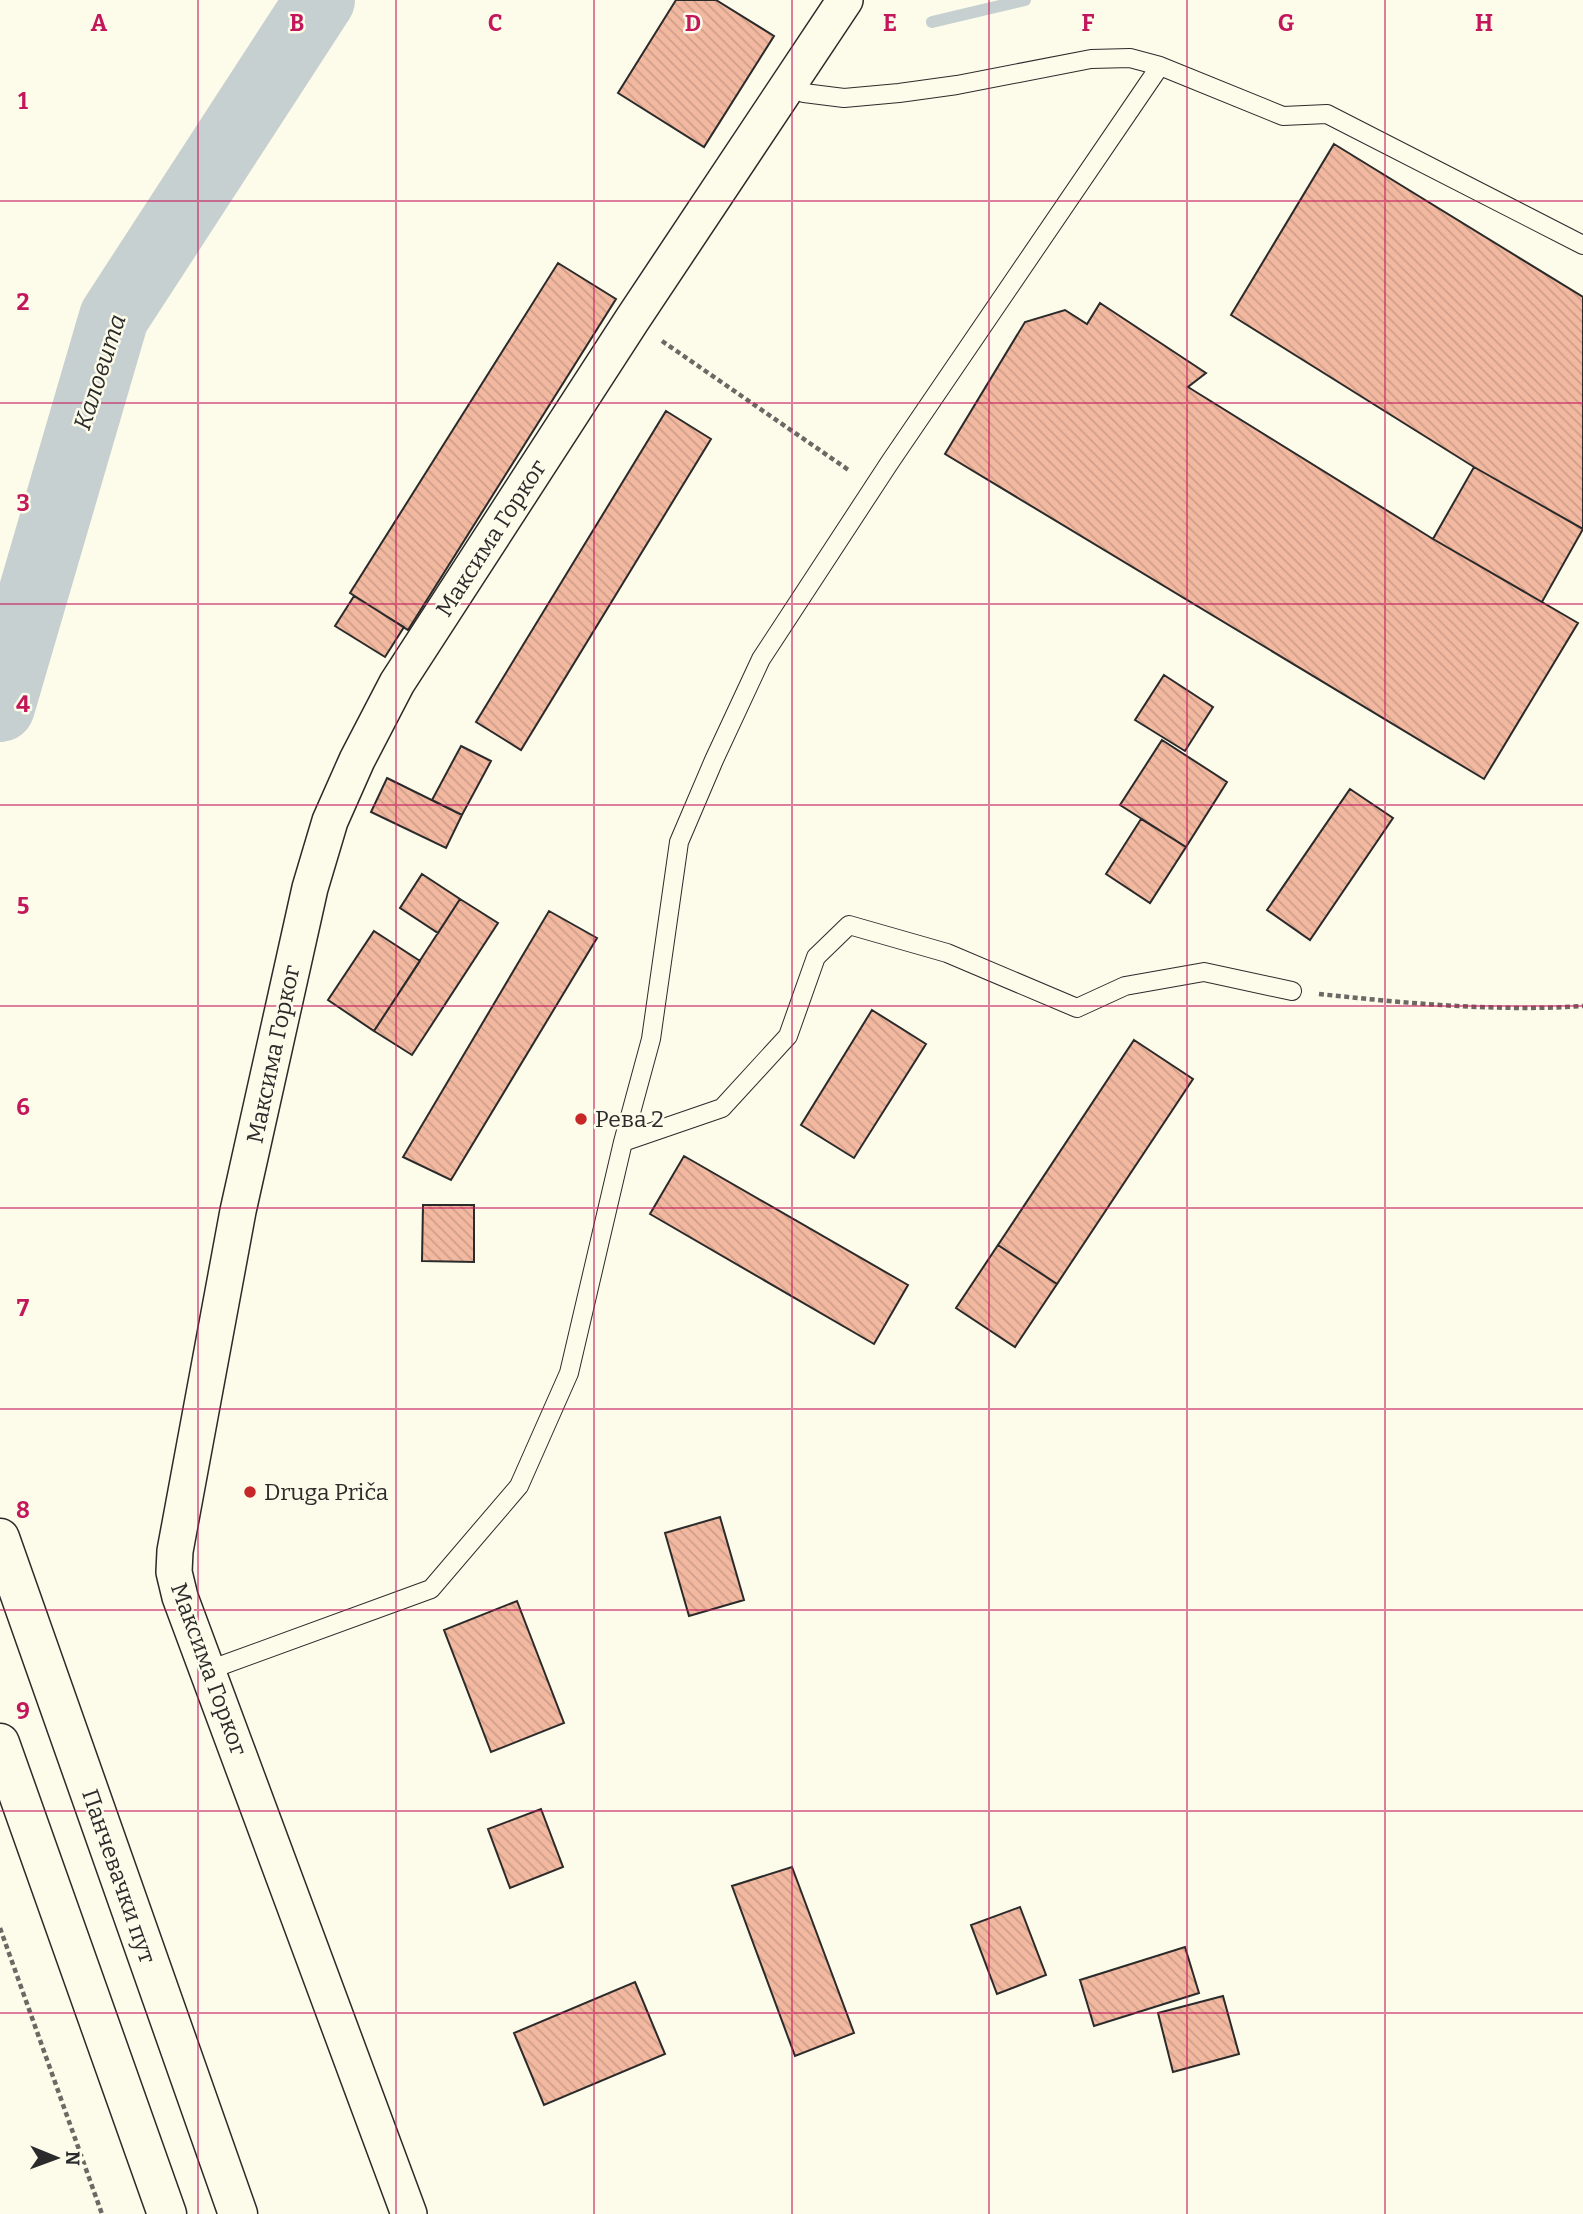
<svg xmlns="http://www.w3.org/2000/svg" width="1583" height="2214" font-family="Bitter,serif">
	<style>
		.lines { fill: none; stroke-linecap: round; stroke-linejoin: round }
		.stream { stroke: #c7d0d0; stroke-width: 12 }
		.river { stroke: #c7d0d0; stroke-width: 70 }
		.building { fill: url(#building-back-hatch); stroke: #2b2b2b; stroke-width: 2 }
		.lane-casing { stroke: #2b2b2b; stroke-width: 20 }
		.street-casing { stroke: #2b2b2b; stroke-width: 38 }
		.highway-casing { stroke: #2b2b2b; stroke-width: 41 }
		.path { stroke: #6a6964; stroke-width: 4.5; stroke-dasharray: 5 3.5; stroke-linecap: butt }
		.lane { stroke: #fdfbea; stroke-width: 18 }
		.street { stroke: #fdfbea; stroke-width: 35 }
		.highway { stroke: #fdfbea; stroke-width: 38 }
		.grid { fill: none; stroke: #c2185b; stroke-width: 2; stroke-opacity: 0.55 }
		.poi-dot { fill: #c62828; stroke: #fdfbea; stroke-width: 2.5 }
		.labels { text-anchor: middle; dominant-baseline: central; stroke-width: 5; stroke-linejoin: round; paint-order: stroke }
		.street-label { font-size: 23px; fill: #2b2b2b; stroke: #fdfbea }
		.poi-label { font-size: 23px; fill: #2b2b2b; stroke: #fdfbea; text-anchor: start }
		.water-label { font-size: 24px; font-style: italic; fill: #2b2b2b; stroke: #fdfbea }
		.grid-label { font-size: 23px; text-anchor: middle; font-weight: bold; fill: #c2185b; stroke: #fdfbea; stroke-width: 5; stroke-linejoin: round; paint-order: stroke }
	</style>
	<defs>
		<pattern id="building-back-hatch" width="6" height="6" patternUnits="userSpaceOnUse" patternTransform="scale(1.75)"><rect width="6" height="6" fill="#f2b8a0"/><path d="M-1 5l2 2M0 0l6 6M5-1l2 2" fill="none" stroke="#d09e8a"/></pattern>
	</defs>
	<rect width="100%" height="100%" fill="#fdfbea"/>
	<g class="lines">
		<path class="stream" d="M932,22L1025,0"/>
		<path class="river" d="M0,707L114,317L320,0"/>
	</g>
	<path class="building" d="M676,0H716L774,36L704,147L618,93Z
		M1334,144L1583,297V529L1474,467L1231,315Z
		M558,263L616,299L408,630L350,593Z
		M1100,303L1206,373L1188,387L1433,539L1578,623L1484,779L945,454L1025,322L1065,310L1087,324Z
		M666,411L711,439L521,750L476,722Z
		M1474,467L1583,529L1542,602L1433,539Z
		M354,596L404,627L385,657L335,626Z
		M1164,675L1213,707L1185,751L1135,720Z
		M1162,740L1227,782L1186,847L1120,805Z
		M461,746L491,761L462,815L432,800Z
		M387,778L462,815L446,848L371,812Z
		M1350,789L1393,818L1310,940L1267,910Z
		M1141,819L1186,847L1150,903L1106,874Z
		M422,874L460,899L438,933L400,908Z
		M460,899L498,923L412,1055L374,1031Z
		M549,911L597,938L451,1180L403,1157Z
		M374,931L420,961L374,1031L328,1000Z
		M872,1010L926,1044L854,1158L801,1125Z
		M1134,1040L1193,1079L1057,1284L998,1245Z
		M684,1156L908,1285L874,1344L650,1214Z
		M423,1205H474V1262L422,1261Z
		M998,1245L1057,1284L1015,1347L956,1308Z
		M720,1517L744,1600L689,1616L665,1533Z
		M517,1601L564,1723L491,1752L444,1630Z
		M541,1809L563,1867L510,1888L488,1829Z
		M792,1867L854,2033L795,2056L732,1886Z
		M1020,1907L1046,1975L997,1994L971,1925Z
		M1185,1947L1199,1993L1094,2026L1080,1980Z
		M635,1982L665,2054L544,2105L514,2033Z
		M1223,1996L1239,2054L1173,2072L1158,2013Z"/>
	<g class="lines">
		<g class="lane-casing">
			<path id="lane" d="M791,84L804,93L844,98L899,93L957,85L1091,59L1130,58L1160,66
				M623,1142L722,1108L788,1036L816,957L849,925L947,953L1077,1008L1125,986L1204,972L1292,991
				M209,1670L431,1589L519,1486L569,1373L623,1142L651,1039L679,842L714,760L761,659L890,462L1160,66L1283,116L1327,114L1583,245"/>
		</g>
		<g class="street-casing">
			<path id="street" d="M409,2214L180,1597L174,1572L175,1551L238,1211L310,888L330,821L357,760L397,683L632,320L845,0"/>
		</g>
		<g class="highway-casing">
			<path id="highway" d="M0,1538L238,2214
				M0,1743L167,2214"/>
		</g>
		<path class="path" d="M662,341L850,471
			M1319,994C1405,1003 1496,1012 1583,1006
			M0,1928L102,2214"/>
		<use href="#lane" class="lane"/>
		<use href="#street" class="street"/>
		<use href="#highway" class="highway"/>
	</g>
	<path class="grid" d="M198,0V2214M396,0V2214M594,0V2214M792,0V2214M989,0V2214M1187,0V2214M1385,0V2214M0,201H1583M0,403H1583M0,604H1583M0,805H1583M0,1006H1583M0,1208H1583M0,1409H1583M0,1610H1583M0,1811H1583M0,2013H1583"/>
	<g class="poi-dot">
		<circle cx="581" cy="1119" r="7"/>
		<circle cx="250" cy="1492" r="7"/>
	</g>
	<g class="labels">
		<g class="street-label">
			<text transform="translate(491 538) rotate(-57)">Максима Горког</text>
			<text transform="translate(273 1054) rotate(-78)">Максима Горког</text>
			<text transform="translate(209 1669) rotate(70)">Максима Горког</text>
			<text transform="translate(119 1876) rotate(71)">Панчевачки пут</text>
		</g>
		<g class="poi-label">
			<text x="595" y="1119">Рева 2</text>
			<text x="264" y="1492">Druga Priča</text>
		</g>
		<g class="water-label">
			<text transform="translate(100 372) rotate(-72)">Каловита</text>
		</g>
	</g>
	<g class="grid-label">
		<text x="99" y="31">A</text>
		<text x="297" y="31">B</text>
		<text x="495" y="31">C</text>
		<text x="693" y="31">D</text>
		<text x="890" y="31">E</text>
		<text x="1088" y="31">F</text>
		<text x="1286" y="31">G</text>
		<text x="1484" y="31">H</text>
		<text x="23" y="109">1</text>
		<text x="23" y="310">2</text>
		<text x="23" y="511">3</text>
		<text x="23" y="712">4</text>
		<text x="23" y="914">5</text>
		<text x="23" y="1115">6</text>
		<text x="23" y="1316">7</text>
		<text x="23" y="1518">8</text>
		<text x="23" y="1719">9</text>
	</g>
	<g transform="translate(56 2158) rotate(91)" stroke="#fdfbea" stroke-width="5" paint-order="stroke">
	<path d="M0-5L12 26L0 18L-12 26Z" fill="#2b2b2b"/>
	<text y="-10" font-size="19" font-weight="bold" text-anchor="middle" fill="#2b2b2b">N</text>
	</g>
</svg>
